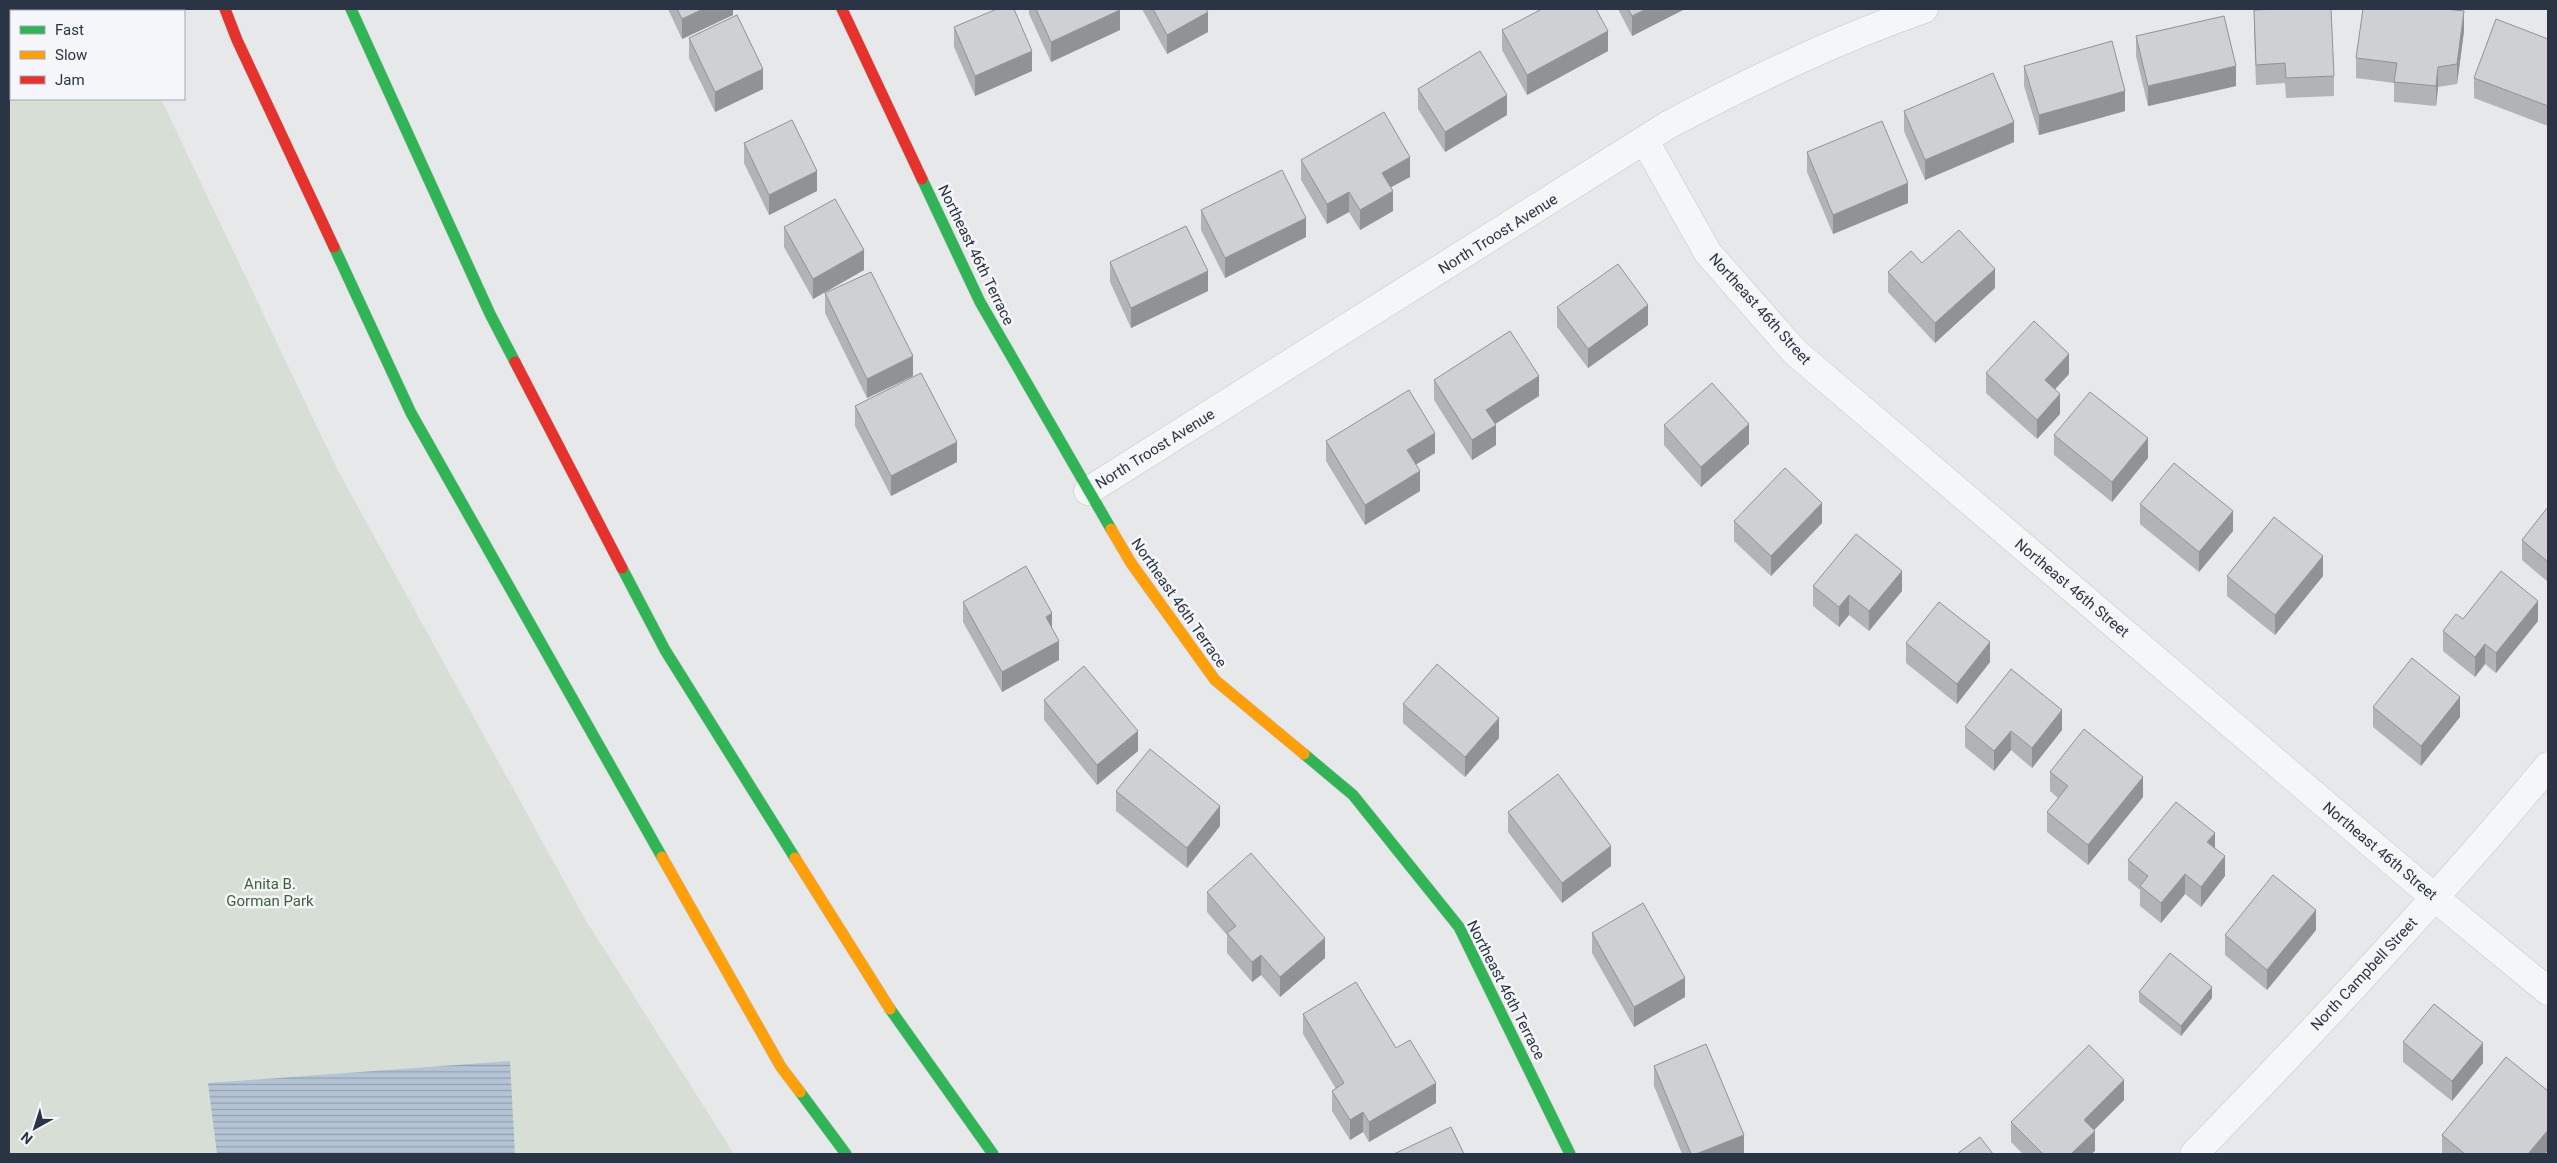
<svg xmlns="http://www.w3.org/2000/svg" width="2557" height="1163" font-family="Roboto,sans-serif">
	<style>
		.park { fill: #d6ded6 }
		.water { fill: url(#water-rules) }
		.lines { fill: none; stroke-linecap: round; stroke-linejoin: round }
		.street-casing { stroke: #c4c6c8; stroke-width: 29 }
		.fast-casing { stroke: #c4c6c8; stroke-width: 12 }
		.slow-casing { stroke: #c4c6c8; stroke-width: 12 }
		.jam-casing { stroke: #c4c6c8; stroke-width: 12 }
		.street { stroke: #f5f6f7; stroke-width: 28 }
		.fast { stroke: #30b455; stroke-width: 11 }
		.slow { stroke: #ff9f0a; stroke-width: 11 }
		.jam { stroke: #e5322d; stroke-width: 11 }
		.wall { fill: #b1b3b5 }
		.shaded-wall { fill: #909294 }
		.building { fill: #ced0d3; stroke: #909294 }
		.labels { text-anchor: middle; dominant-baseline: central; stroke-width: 5; stroke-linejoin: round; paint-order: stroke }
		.street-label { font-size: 15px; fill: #2b3445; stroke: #f4f6f9 }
		.park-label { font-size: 15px; fill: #3f6138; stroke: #f4f6f9 }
	</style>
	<defs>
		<pattern id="water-rules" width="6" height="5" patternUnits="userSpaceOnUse" patternTransform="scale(1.25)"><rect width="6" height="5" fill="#b4c4d5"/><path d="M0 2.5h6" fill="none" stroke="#93a0af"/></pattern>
	</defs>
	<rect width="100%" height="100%" fill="#e6e8ea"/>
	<path class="park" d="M9,9H118L120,11H11V99H161L337,469L585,919L734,1154H9Z"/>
	<path class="water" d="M510,1061L515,1154H217L208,1083Z"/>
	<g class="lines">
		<g class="street-casing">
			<path id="street" d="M1645,141L1708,253L1795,352L2434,897L2548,991
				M1088,491L1668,125C1751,81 1835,40 1924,9
				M2194,1154C2316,1029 2437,900 2548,766"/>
		</g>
		<g class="fast-casing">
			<path id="fast" d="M351,9L490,314L515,362
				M922,179L980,302L1111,529
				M334,247L411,413L662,857
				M622,568L665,650L795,858
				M1304,754L1353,795L1459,927L1570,1154
				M890,1009L993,1154
				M800,1092L846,1154"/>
		</g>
		<g class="slow-casing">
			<path id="slow" d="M1111,529L1131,563L1215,680L1304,754
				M662,857L781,1067L800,1092
				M795,858L890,1009"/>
		</g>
		<g class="jam-casing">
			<path id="jam" d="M225,9L237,40L334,247
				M842,9L922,179
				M515,362L622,568"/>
		</g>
		<use href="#street" class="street"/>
		<use href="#fast" class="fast"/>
		<use href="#slow" class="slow"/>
		<use href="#jam" class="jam"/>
	</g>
	<path class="wall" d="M668,9H733V15L682,39Z
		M1029,9H1119L1120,30L1051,62L1029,14Z
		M1142,9H1206L1208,32L1167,54Z
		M1618,9H1685L1632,36Z
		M2254,10L2334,76V96L2286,98L2285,83L2256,85L2254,30Z
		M954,27L1032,71L975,96L954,47Z
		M1502,30L1608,51L1527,95L1502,50Z
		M2464,31L2457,84L2438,87L2436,106L2394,102V83L2356,78V58Z
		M2136,36L2236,86L2148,106L2136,56Z
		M689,38L763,89L715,112L689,58Z
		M2548,39V126L2474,98V78Z
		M2024,66L2125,111L2039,135L2024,86Z
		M1418,89L1507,115L1445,152L1418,109Z
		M1904,111L2014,142L1925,180L1904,131Z
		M744,143L817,191L769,215L744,163Z
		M1807,152L1908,203L1833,234L1807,172Z
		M1301,160L1410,177L1391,187L1393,211L1360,230L1349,212L1327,224L1301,180Z
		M1201,210L1306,237L1225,278L1201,230Z
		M784,227L864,270L813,299L784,247Z
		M1110,262L1208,291L1131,328L1110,282Z
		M1922,263L1995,288L1935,343L1888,292V272Z
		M825,293L913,376L867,398L825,313Z
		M1557,307L1648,325L1588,368L1557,327Z
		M1986,373L2069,374L2055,389L2060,414L2037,439L1986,393Z
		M1434,380L1539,396L1495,424L1496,445L1472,460L1434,400Z
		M855,406L957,462L891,496L855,426Z
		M1664,425L1749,444L1701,487L1664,445Z
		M2054,435L2148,458L2112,502L2054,455Z
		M1326,441L1435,453L1415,465L1420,491L1365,525L1326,461Z
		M2140,504L2233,531L2199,572L2140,524Z
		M2548,507V582L2522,560V540Z
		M1734,521L1822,523L1771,576L1734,541Z
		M2227,576H2323L2275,635L2227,596Z
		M1813,586L1902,591L1869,631L1849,615L1839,627L1813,606Z
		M963,602L1052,628L1059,660L1002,692L963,622Z
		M2463,619L2538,621L2496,673L2485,664L2475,677L2443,651V631Z
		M1906,643L1990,662L1957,704L1906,663Z
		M1044,700L1138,751L1097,785L1044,720Z
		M1403,704L1499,738L1465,777L1403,723Z
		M2373,707L2460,717L2421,766L2373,727Z
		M1965,727L2062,730L2032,768L2011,750L1994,771L1965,747Z
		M2050,772L2143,797L2088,865L2047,832V812L2058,798L2050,791Z
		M1116,791L1220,826L1187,868L1116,811Z
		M1508,812L1611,866L1562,903L1508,832Z
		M2215,848L2225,876L2201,907L2185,894L2161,923L2140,906V890L2128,880V860Z
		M1207,892L1325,958L1280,997L1261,975L1252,982L1227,953V935L1207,912Z
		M2316,930L2267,990L2225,955V935Z
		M1592,933L1685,997L1634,1027L1592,953Z
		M2139,992L2212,998L2181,1036L2139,1002Z
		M1303,1014L1396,1048L1436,1103L1369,1142L1363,1132L1350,1140L1332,1111V1091L1336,1089L1303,1034Z
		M2403,1042L2483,1063L2452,1101L2403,1062Z
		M1654,1066L1744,1154H1682L1654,1086Z
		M2124,1100L2094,1130L2095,1151L2091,1154H2023L2011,1142V1122Z
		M2442,1135L2548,1150L2545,1154H2442Z"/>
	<path class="shaded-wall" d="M703,9H733V15L682,39V19Z
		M1646,9H1685L1632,36V16Z
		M1120,10V30L1051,62V42Z
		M2464,11V31L2457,84V64Z
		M1208,12V32L1167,54V35Z
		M1608,31V51L1527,95V75Z
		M1032,51V71L975,96V76Z
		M2236,66V86L2148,106V86Z
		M2438,67V87L2436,106V86Z
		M763,69V89L715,112V92Z
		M2125,91V111L2039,135V115Z
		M1507,95V115L1445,152V132Z
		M2014,122V142L1925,180V160Z
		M1410,157V177L1382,192V173Z
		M817,171V191L769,215V195Z
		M1908,183V203L1833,234V215Z
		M1393,191V211L1360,230V210Z
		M1349,192V212L1327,224V204Z
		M1306,218V237L1225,278V258Z
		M864,250V270L813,299V279Z
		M1995,269V288L1935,343V323Z
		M1208,271V291L1131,328V308Z
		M1648,305V325L1588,368V349Z
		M2069,354V374L2045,400V380Z
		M913,356V376L867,398V379Z
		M1539,376V396L1486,430V410Z
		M2060,394V414L2037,439V420Z
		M1749,424V444L1701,487V467Z
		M1496,425V445L1472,460V440Z
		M1435,433V453L1407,470V450Z
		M2148,438V458L2112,502V482Z
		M957,442V462L891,496V476Z
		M1420,471V491L1365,525V505Z
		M1822,503V523L1771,576V556Z
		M2233,511V531L2199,572V552Z
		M2323,556V576L2275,635V615Z
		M1902,571V591L1869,631V611Z
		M1849,595V615L1839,627V607Z
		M2538,601V621L2496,673V653Z
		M1052,613V633L1046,617Z
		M1059,641V660L1002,692V672Z
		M1990,642V662L1957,704V684Z
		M2485,644V664L2475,677V657Z
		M2460,697V717L2421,766V746Z
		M2062,710V730L2032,768V748Z
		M1499,718V738L1465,777V757Z
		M1138,731V751L1097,785V765Z
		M2011,731V750L1994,771V751Z
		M2143,777V797L2088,865V845Z
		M1220,806V826L1187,868V848Z
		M2215,833V853L2207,842Z
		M1611,846V866L1562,903V883Z
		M2225,856V876L2201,907V887Z
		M2185,874V894L2161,923V903Z
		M2316,910V930L2267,990V970Z
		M1325,938V958L1280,997V977Z
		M1261,955V975L1252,982V962Z
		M1685,978V997L1634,1027V1007Z
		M2212,987V998L2181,1036V1026Z
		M2483,1043V1063L2452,1101V1081Z
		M2124,1080V1100L2084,1140V1120Z
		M1436,1083V1103L1369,1142V1122Z
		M1363,1112V1132L1350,1140V1120Z
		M2548,1130V1150L2545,1154H2528Z
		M2095,1131V1151L2091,1154H2071Z
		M1744,1135V1154H1696Z"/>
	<path class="building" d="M677,9H703L682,19Z
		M997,9H1014L1032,51L975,76L954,27Z
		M1036,9H1119L1120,10L1051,42Z
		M1153,9H1206L1208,12L1167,35Z
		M1542,9H1596L1608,31L1527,75L1502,30Z
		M1628,9H1646L1632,16Z
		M2282,9H2331L2334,76L2286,78L2285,63L2256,65L2254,10Z
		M2363,9H2445L2464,11L2457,64L2438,67L2436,86L2394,82L2397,63L2356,58Z
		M737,15L763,69L715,92L689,38Z
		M2224,16L2236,66L2148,86L2136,36Z
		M2496,19L2548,39V106L2474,78Z
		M2112,41L2125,91L2039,115L2024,66Z
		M1480,51L1507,95L1445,132L1418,89Z
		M1993,73L2014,122L1925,160L1904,111Z
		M1384,112L1410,157L1382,173L1393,191L1360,210L1349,192L1327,204L1301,160Z
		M792,120L817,171L769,195L744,143Z
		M1882,121L1908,183L1833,215L1807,152Z
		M1282,170L1306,218L1225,258L1201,210Z
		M835,199L864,250L813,279L784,227Z
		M1186,226L1208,271L1131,308L1110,262Z
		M1959,230L1995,269L1935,323L1888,272L1911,251L1922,263Z
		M1618,264L1648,305L1588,349L1557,307Z
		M871,272L913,356L867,379L825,293Z
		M2034,321L2069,354L2045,380L2060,394L2037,420L1986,373Z
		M1510,331L1539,376L1486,410L1496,425L1472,440L1434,380Z
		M921,373L957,442L891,476L855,406Z
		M1712,383L1749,424L1701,467L1664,425Z
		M1409,390L1435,433L1407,450L1420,471L1365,505L1326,441Z
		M2090,392L2148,438L2112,482L2054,435Z
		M2174,463L2233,511L2199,552L2140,504Z
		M1785,468L1822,503L1771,556L1734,521Z
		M2548,507V562L2522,540Z
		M2274,517L2323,556L2275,615L2227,576Z
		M1856,534L1902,571L1869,611L1849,595L1839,607L1813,586Z
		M1026,566L1052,613L1046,617L1059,641L1002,672L963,602Z
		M2501,571L2538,601L2496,653L2485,644L2475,657L2443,631L2456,614L2463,619Z
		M1939,602L1990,642L1957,684L1906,643Z
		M2412,658L2460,697L2421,746L2373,707Z
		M1437,664L1499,718L1465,757L1403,704Z
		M1084,666L1138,731L1097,765L1044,700Z
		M2011,669L2062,710L2032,748L2011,731L1994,751L1965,727Z
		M2084,729L2143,777L2088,845L2047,812L2068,786L2050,772Z
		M1150,749L1220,806L1187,848L1116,791Z
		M1558,774L1611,846L1562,883L1508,812Z
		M2176,802L2215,833L2207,842L2225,856L2201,887L2185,874L2161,903L2140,886L2148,876L2128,860Z
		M1251,853L1325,938L1280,977L1261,955L1252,962L1227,933L1236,926L1207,892Z
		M2273,875L2316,910L2267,970L2225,935Z
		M1643,903L1685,978L1634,1007L1592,933Z
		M2170,953L2212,987L2181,1026L2139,992Z
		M1356,982L1396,1048L1410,1040L1436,1083L1369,1122L1363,1112L1350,1120L1332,1091L1344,1083L1303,1014Z
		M2434,1004L2483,1043L2452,1081L2403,1042Z
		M1706,1044L1744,1135L1696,1154H1691L1654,1066Z
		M2089,1045L2124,1080L2084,1120L2095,1131L2071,1154H2043L2011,1122Z
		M2506,1057L2548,1091V1130L2528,1154H2465L2442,1135Z
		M1451,1127L1464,1154H1394Z
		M1980,1137L1993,1154H1957Z"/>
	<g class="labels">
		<g class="street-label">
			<text transform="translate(1498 234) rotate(-32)">North Troost Avenue</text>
			<text transform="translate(976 255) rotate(64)">Northeast 46th Terrace</text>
			<text transform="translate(1760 309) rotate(48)">Northeast 46th Street</text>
			<text transform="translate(1155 449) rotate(-32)">North Troost Avenue</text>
			<text transform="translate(2072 588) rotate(40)">Northeast 46th Street</text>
			<text transform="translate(1179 603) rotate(55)">Northeast 46th Terrace</text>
			<text transform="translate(2380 851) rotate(40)">Northeast 46th Street</text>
			<text transform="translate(2364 974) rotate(-47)">North Campbell Street</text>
			<text transform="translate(1506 990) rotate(63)">Northeast 46th Terrace</text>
		</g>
		<g class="park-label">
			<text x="270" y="884">Anita B.<tspan x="270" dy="17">Gorman Park</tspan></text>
		</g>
	</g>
	<rect width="2557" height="1163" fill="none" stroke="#2b3445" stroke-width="20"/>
	<rect x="10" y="10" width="175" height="90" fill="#f4f6f9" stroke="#a4a8b1"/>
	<rect x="20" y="26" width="25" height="8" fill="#30b455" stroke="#a4a8b1"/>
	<text x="55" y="35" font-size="15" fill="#2b3445">Fast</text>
	<rect x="20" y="51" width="25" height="8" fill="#ff9f0a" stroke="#a4a8b1"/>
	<text x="55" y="60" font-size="15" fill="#2b3445">Slow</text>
	<rect x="20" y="76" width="25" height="8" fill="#e5322d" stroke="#a4a8b1"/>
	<text x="55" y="85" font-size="15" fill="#2b3445">Jam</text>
	<g transform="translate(35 1128) rotate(219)" stroke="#f4f6f9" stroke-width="4" paint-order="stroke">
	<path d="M0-4L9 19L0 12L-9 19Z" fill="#2b3445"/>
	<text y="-8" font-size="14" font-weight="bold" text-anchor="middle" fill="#2b3445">N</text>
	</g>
</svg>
